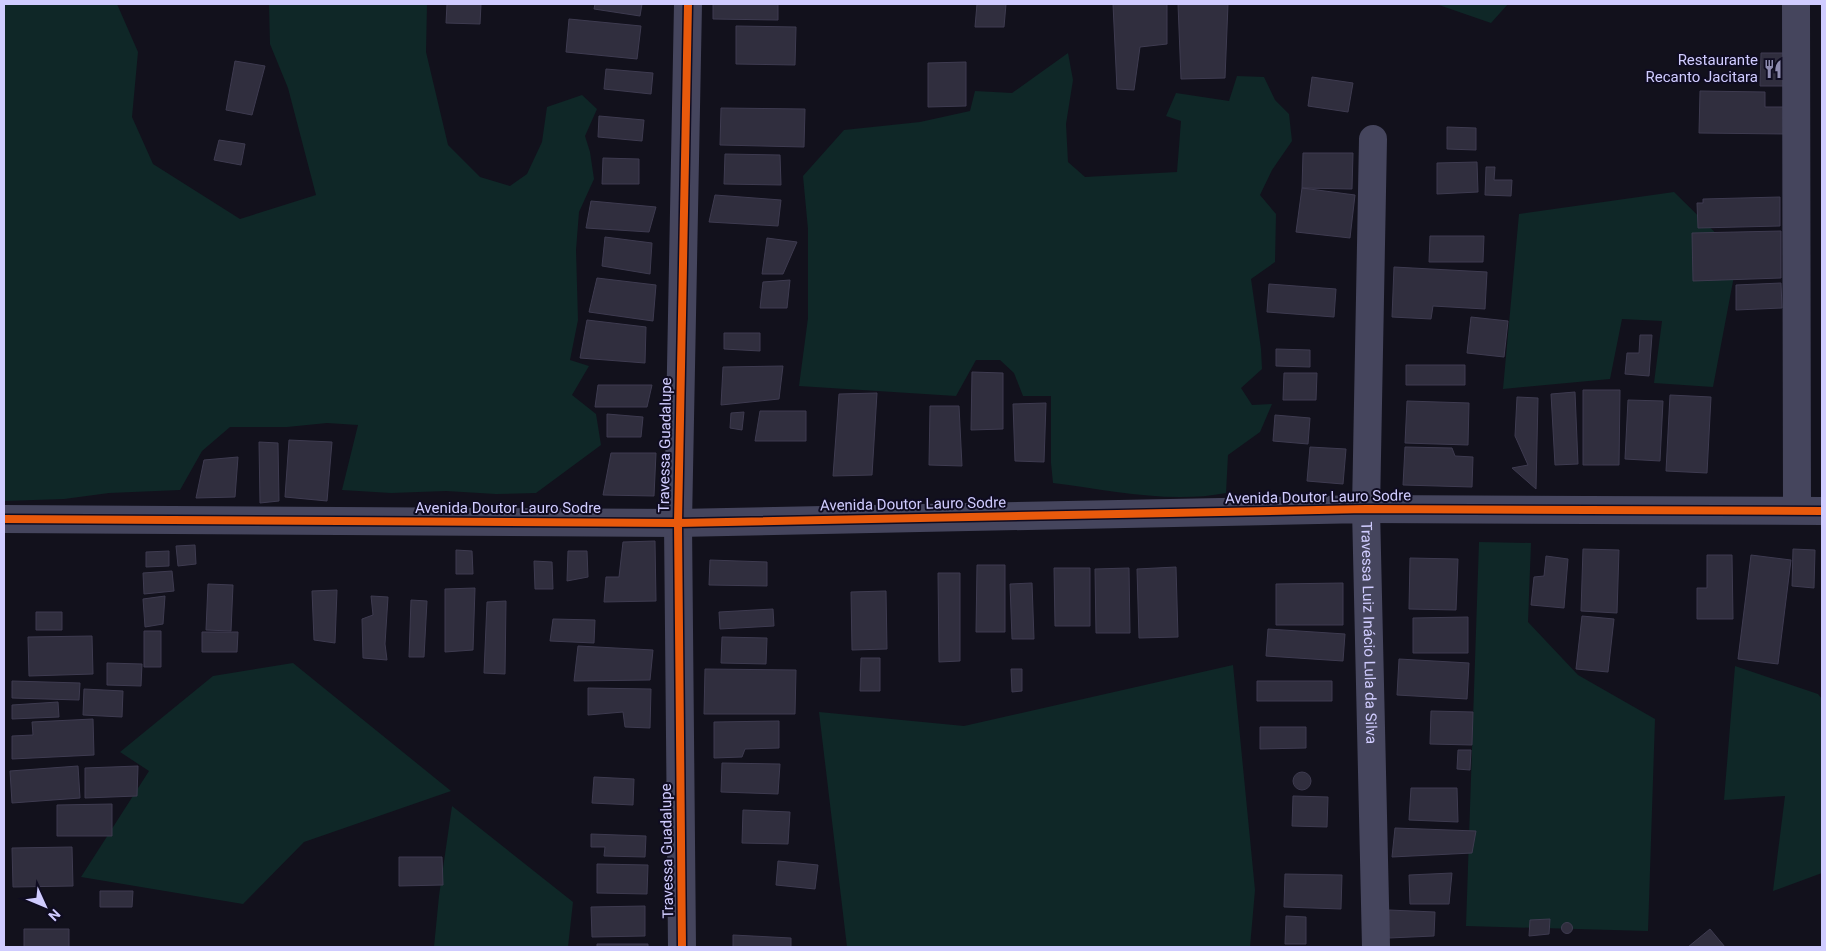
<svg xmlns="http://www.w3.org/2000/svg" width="1826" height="951" font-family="Roboto,sans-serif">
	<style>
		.green { fill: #0f2727 }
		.building { fill: #302e3e; stroke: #3e3b50 }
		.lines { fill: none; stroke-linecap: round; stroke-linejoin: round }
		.minor { stroke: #45455d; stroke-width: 28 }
		.tertiary { stroke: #45455d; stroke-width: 28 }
		.cycleway-casing { stroke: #0f0c21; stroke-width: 11 }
		.cycleway { stroke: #e8590c; stroke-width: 8 }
		.labels { text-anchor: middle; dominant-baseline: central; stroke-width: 4; stroke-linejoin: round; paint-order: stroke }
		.poi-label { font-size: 15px; fill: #d0ccff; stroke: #0f0c21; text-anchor: end }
		.street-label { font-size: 15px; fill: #d0ccff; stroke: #0f0c21 }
	</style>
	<rect width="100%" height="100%" fill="#12111c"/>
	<path class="green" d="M4,4H117L138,52L132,117L153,164L240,219L316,195L288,88L270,44L269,4H427L426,52L448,145L480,177L510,186L527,174L542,142L547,107L582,95L597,109L585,136L590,152L594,179L579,212L576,250L578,320L570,360L589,366L572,395L596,414L601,445L536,493L496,494L446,491L391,493L342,490L358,425L327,423L287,427H230L202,451L180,490L109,493L64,499L4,501Z
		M1436,4H1508L1491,23Z
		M1068,53L1073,80L1066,124L1068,162L1085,177L1177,172L1181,121L1166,116L1176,93L1229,101L1237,76L1264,77L1275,100L1289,114L1292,141L1272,170L1260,195L1276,214L1275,262L1251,279L1261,349L1262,369L1241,388L1252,405L1272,404L1260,432L1228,455L1226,493C1170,504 1109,490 1053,483L1051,463V396H1023L1014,373L1000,360H976L956,396L799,386L808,318V229L803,176L844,130L920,122L970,111L975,91L1012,93Z
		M1674,192L1738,255L1713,387L1654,383L1662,321L1622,319L1610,379L1503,389L1519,214Z
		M1479,542L1531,543L1528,622L1578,675L1655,719L1648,931L1466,926Z
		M293,663L451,791L304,842L243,904L81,877L149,771L120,752L213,676Z
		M1233,665L1255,890L1250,947H847L819,712L964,726Z
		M1735,666L1818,694L1822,699V873L1773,891L1785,796L1724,800Z
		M452,806L573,902L568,947H434L439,896Z"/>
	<path class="building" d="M447,4H481L480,24L446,23Z
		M595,4H642L640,16L594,9Z
		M713,4H778V20L713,19Z
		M977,4H1006L1004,27H975Z
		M1113,4H1167V44L1140,47L1134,90L1117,89Z
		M1178,4H1228L1225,78L1181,79Z
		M569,19L641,26L637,59L566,52Z
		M736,26L796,27L795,65L736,64Z
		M1761,53H1785V86H1760Z
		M235,61L265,66L252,115L226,110Z
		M966,62V106L928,107V63Z
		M606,69L653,73L651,94L604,89Z
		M1312,77L1353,83L1348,112L1308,106Z
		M1700,91L1765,92V107H1785V134L1699,133Z
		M721,108L805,109L804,147L720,145Z
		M599,116L644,120L642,141L598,137Z
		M1447,127L1476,128V150L1447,149Z
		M219,140L245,144L241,165L214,160Z
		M1303,153H1353L1352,189L1302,188Z
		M725,154L780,155L781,185L724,184Z
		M603,158L639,159V184H602Z
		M1477,162L1478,192L1437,194V163Z
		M1486,167H1495L1494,180H1512L1511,196L1485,195Z
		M1302,188L1355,195L1350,238L1296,232Z
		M715,195L781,200L778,226L709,222Z
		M1780,197V226L1698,228L1697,203H1703V199Z
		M591,201L656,207L649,232L586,228Z
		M1781,231V278L1693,281L1692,233Z
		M1430,236H1484L1483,262H1429Z
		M605,237L652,243L650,274L602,266Z
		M767,238L797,242L783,274H762Z
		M1394,267L1487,272L1485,309L1433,306L1431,319L1392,317Z
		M597,278L656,285L653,321L589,312Z
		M790,280L787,308H760L763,282Z
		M1781,283L1782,308L1736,310V285Z
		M1269,284L1336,289L1334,317L1267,312Z
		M1471,317L1508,321L1504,357L1467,353Z
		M587,320L646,327L645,363L580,358Z
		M724,333H760V351L724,349Z
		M1640,335H1652L1649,376L1625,374L1627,353H1639Z
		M1276,349L1310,350V367L1276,366Z
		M1406,365H1465V385H1406Z
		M783,366L779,399L721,405L723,367Z
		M972,372L1003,373V429L971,430Z
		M1284,373H1317L1316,400H1283Z
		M598,385H652L647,407H595Z
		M1583,390H1620L1619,465H1583Z
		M1575,392L1578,464L1555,465L1551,394Z
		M877,393L872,475L833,476L839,394Z
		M1670,395L1711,397L1707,473L1666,471Z
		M1517,397L1538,398L1536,489L1512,468L1528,465L1515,436Z
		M1628,400L1663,401L1660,461L1625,459Z
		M1407,401L1469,403L1468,445L1405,443Z
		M1046,403L1044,462L1015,461L1013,404Z
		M930,406H959L962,466L929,465Z
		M760,411H806V441H755Z
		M744,412L742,430L730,428L731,413Z
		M607,414L643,417L641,437H607Z
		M1275,415L1310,418L1308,444L1273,441Z
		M289,440L332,442L327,501L285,497Z
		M259,442L278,443L279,501L260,503Z
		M1310,447L1346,449L1343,484L1307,481Z
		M1405,447L1452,448L1455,456L1473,457L1472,487L1403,485Z
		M611,453H656L654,496L603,495Z
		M238,457L235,497L196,498L204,460Z
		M655,541L656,601L604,602L606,577H619L623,542Z
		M195,545L196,564L178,566L176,546Z
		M1583,549L1619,550L1617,613L1581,611Z
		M1793,549L1815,550L1814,588L1792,586Z
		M456,550L472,551L473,574H456Z
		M169,551V566L146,567V552Z
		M568,551H587L588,577L567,581Z
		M1707,555H1732L1733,619H1697V588H1707Z
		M1751,555L1791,560L1778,664L1738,659Z
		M1546,556L1568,559L1564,608L1531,605L1534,577L1544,576Z
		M1410,558L1458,559L1456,610L1409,609Z
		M710,560L767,562V586L709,585Z
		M534,561L552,562L553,589H535Z
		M977,565H1005V632H976Z
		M1176,567L1178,637L1139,638L1137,569Z
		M1054,568H1090V626H1055Z
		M1129,568L1130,633H1096L1095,569Z
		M172,571L174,591L144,594L143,573Z
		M938,573H960V661L939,662Z
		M1032,583L1034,639H1012L1010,584Z
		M1343,583V625H1276V584Z
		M208,584L233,585L231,631L206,630Z
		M475,588L473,650L445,652V589Z
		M337,590L335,643L314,640L312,591Z
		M886,591L887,649L852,650L851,592Z
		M165,596L163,624L145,627L143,599Z
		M371,596L388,597L385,644L387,660L363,658L362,619L373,615Z
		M411,600L427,601L424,657H409Z
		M506,601L505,674L484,673L487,602Z
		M773,609L774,626L720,629L719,612Z
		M36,612H62V630H36Z
		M1582,616L1614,619L1608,672L1576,669Z
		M1468,617V653H1413V618Z
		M553,619L595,620L594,643L550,641Z
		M1268,629L1345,634L1343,661L1266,656Z
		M144,631H161V667H144Z
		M202,632H238L237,652H202Z
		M92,636L93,674L29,676L28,637Z
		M722,637L767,638L766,664L721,663Z
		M578,646L653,650L650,680L574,681Z
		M861,658H880V691H860Z
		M1399,659L1469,663L1467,699L1397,695Z
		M107,663L142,664L141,686L107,685Z
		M705,669L796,670L795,714H704Z
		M1011,669H1022V691L1012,692Z
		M12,681L80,683L79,700L12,698Z
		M1257,681H1332V701H1257Z
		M588,688L651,689L650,728L625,727L623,712L588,715Z
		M84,689L123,691L122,717L83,715Z
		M58,702L59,717L12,719V705Z
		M1431,711L1473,712L1472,745L1430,744Z
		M93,719L94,755L12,759V736L33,735L32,722Z
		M779,721V748L745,749L742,757L714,758V722Z
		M1260,727H1306V748L1260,749Z
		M1458,750H1471L1470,770L1457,769Z
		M722,763L780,764L778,794L721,792Z
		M78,766L80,798L12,803L10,771Z
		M138,766L137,796L85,798V768Z
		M1293 781a9 9 0 1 1 18 0a9 9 0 1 1-18 0Z
		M594,777L634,779L633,805L592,803Z
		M1411,788H1457L1458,822L1409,820Z
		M1293,796L1328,797L1327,827L1292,826Z
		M112,804V836H57V805Z
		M743,810L790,812L788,844L742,843Z
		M1395,828L1476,831L1472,853L1392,857Z
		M591,834L646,836L645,857L604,856L605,847H591Z
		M72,847L73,886L13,887L12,848Z
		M399,857H442L443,885L399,886Z
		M778,861L818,865L815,889L776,885Z
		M597,864L648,865L647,894L597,893Z
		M1452,873L1449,904H1410L1409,875Z
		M1285,874L1342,875L1341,909L1284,907Z
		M100,891H133L132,907H100Z
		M645,906V936L592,937L591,907Z
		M1389,910L1435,912L1434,936L1389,938Z
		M1286,916L1306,917V944H1285Z
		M1550,919L1549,934L1529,936L1530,920Z
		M1561.5 928a5.5 5.5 0 1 1 11 0a5.5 5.5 0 1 1-11 0Z
		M24,929H69V947H24Z
		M1710,929L1725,947H1688Z
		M733,935L791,938V947H733Z
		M597,944H648V947H597Z"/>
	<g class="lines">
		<path class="minor" d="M1796,4L1797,511
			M1373,139L1366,509L1822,511
			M682,947L678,523L688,4"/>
		<path class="tertiary" id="s1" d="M4,519L678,523L1366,509L1376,947"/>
		<g class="cycleway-casing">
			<path id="cycleway" d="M4,519L678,523L1366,509L1822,511
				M682,947L678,523L688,4"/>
		</g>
		<use href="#cycleway" class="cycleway"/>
	</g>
	<defs>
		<g id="restaurant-bare" transform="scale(1.5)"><path d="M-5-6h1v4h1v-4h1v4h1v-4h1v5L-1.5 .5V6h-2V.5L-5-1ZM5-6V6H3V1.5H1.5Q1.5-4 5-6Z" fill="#8e8bb0" stroke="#0f0c21" stroke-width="2.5" paint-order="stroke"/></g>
	</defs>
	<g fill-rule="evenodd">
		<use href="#restaurant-bare" x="1773" y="69"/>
	</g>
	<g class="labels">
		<g class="poi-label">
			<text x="1758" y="60">Restaurante<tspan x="1758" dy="17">Recanto Jacitara</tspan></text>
		</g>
		<g class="street-label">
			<text transform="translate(665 445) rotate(-89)">Travessa Guadalupe</text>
			<text transform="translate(1318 497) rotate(-1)">Avenida Doutor Lauro Sodre</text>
			<text transform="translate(913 504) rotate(-1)">Avenida Doutor Lauro Sodre</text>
			<text x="508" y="508">Avenida Doutor Lauro Sodre</text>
			<text stroke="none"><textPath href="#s1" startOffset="1486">Travessa Luiz Inácio Lula da Silva</textPath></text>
			<text transform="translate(667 851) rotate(-91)">Travessa Guadalupe</text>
		</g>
	</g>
	<rect width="1826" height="951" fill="none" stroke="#d0ccff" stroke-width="10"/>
	<g transform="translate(45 906) rotate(134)" stroke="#0f0c21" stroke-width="4" paint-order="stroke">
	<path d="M0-4L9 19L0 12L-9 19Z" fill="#d0ccff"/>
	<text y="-8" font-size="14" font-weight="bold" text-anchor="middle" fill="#d0ccff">N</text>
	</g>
</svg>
